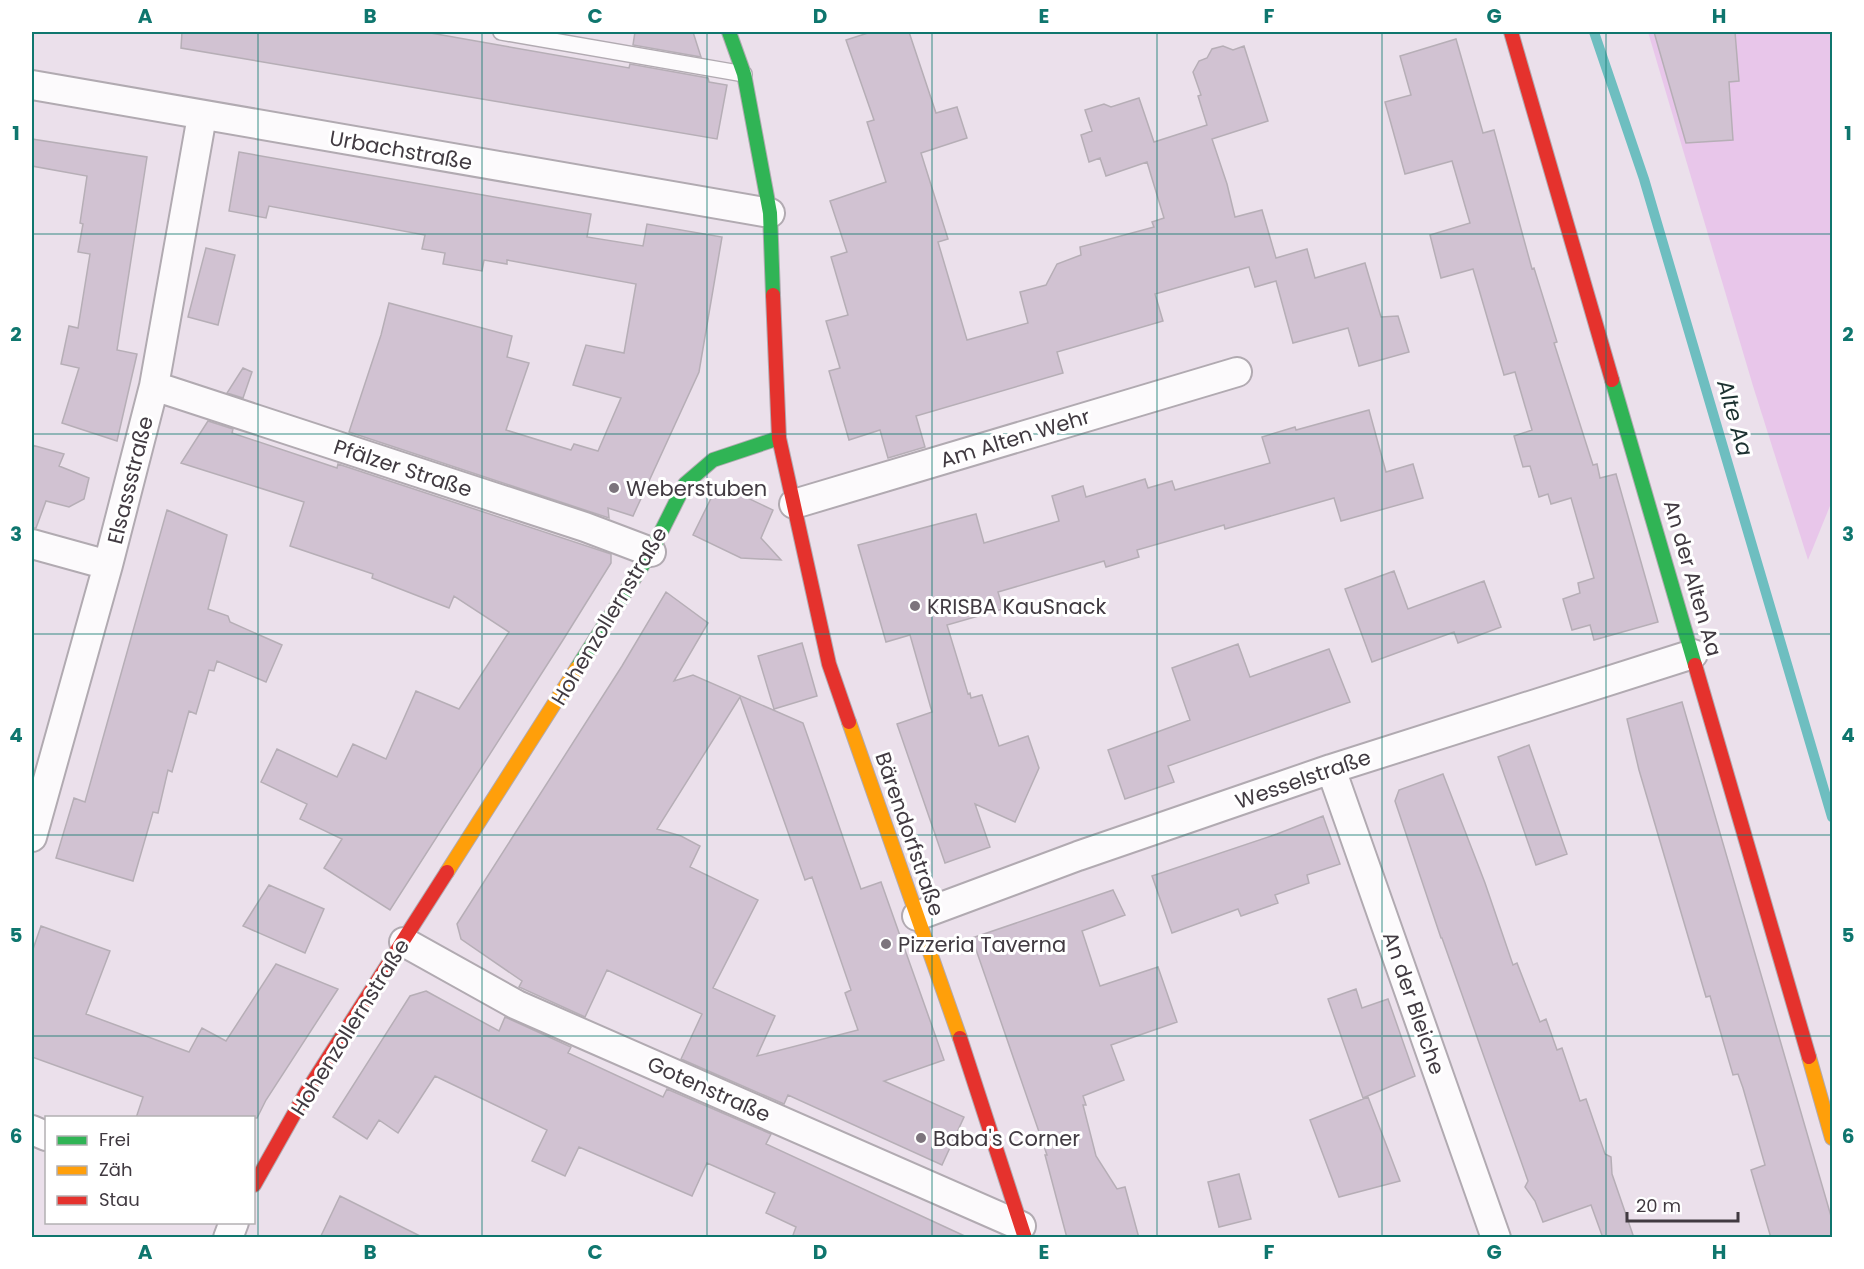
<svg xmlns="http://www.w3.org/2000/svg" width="1864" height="1269" font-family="Poppins,sans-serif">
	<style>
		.green { fill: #e8c6ea }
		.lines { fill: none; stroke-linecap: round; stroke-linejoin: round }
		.stream { stroke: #6ebec0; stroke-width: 10 }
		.building { fill: #d1c2d2; stroke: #b6aeb6; stroke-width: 1.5; fill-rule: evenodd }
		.lane-casing { stroke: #b1aab1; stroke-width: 18 }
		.street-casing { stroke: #b1aab1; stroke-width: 32 }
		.fast-casing { stroke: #b1aab1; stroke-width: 16 }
		.slow-casing { stroke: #b1aab1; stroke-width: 16 }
		.jam-casing { stroke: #b1aab1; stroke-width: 16 }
		.lane { stroke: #fcfafc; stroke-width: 15 }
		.street { stroke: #fcfafc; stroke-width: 28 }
		.fast { stroke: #30b455; stroke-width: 14 }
		.slow { stroke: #ff9f0a; stroke-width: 14 }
		.jam { stroke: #e5322d; stroke-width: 14 }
		.grid { fill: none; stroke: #0f766e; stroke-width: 1.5; stroke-opacity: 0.55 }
		.poi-dot { fill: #7c747c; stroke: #fff; stroke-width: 2 }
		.labels { text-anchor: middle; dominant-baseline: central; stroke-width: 6; stroke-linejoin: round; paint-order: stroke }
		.street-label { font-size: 21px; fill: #413a41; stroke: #fff }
		.poi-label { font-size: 21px; fill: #413a41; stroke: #fff; text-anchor: start }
		.water-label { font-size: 22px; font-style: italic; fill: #1c3130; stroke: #fff }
		.neatline { fill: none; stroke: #0f766e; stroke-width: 2 }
		.grid-label { font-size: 20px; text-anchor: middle; font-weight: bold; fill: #0f766e }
	</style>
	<rect width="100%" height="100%" fill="#ebe0eb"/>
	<path class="green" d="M1648,32H1832V501L1808,560L1753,386Z"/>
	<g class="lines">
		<path class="stream" d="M1594,32L1644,179L1832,817"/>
	</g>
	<path class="building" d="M182,32H425L629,68L630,64L708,78L709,82L727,85L717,139L181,48Z
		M635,32H693L701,57L633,45Z
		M871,32H909L936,113L957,107L967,138L921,153L948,239L938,242L967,340L1028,323L1020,292L1046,285L1057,264L1081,255L1080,247L1154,227L1152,222L1164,218L1147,162L1106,176L1100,158L1089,162L1081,135L1092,131L1085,110L1104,104L1111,107L1139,98L1154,142L1207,125L1198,96L1201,95L1193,72L1199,61L1207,58L1212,49L1223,46L1233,50L1244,46L1268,121L1212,139L1227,184L1235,217L1262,210L1276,258L1307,249L1315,278L1365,263L1381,317L1398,316L1409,352L1359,366L1348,328L1293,343L1276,281L1255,287L1249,267L1155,294L1163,321L1057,352L1063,373L916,416L925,447L888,458L880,430L849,440L829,371L840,368L826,321L848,315L831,257L847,252L830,201L886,182L867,122L874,120L846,40Z
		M1654,32H1735L1739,81L1729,82L1733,140L1686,143Z
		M1456,39L1483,133L1494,130L1532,269L1534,268L1557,342L1554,343L1593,465L1597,464L1600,478L1616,474L1658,622L1594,640L1590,625L1572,630L1563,599L1580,593L1578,583L1594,578L1571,498L1551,504L1548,494L1539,497L1530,466L1523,467L1514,436L1532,430L1515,372L1504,375L1473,269L1441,278L1430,235L1470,223L1452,161L1405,174L1385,102L1411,95L1400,56Z
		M32,139L147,157L117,350L137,354L117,441L62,423L79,368L61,364L69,326L78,328L90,254L78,252L83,224L80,223L87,176L32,166Z
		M239,152L591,214L587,237L643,246L647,224L722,237L699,372L633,516L608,508L609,518L349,432L381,335L389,303L512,336L507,357L529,363L506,430L571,450L574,444L598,451L621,398L573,385L586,345L624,353L636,284L507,260V264L484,260L482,271L443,264L445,253L422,249L425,235L269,206L266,218L229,211Z
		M206,248L235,255L218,325L188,317Z
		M243,368L252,372L243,398L227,393Z
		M1369,410L1386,472L1413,464L1423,498L1341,521L1334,498L1225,529L1224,525L1137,550L1139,557L1106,567L1104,561L998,592L1003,609L947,625L968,694L970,693L971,698L982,695L999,746L1028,736L1039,768L1015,822L975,804L990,847L945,863L897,724L932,712L910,635L886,642L858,545L976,514L984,543L1059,521L1052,496L1083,486L1086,497L1145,479L1148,488L1172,481L1175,490L1270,463L1262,437L1295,427L1296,430Z
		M208,421L233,429L232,433L337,468L338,464L611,554V563L563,640L390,910L324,868L342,839L300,819L307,804L261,782L277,749L337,777L353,744L386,759L416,691L459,709L509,632L454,596L449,608L372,578L373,574L290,546L304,502L181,463Z
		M32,445L64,454L59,466L89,478L84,499L69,507L46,501L36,528H32Z
		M718,484L773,510L761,538L781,560L741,558L693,535Z
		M167,510L227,535L208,609L228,616L230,622L282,645L266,682L217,661L214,671L209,670L196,714L189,711L172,772L168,770L158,813L153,812L133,881L56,858L74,798L85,802Z
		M1394,571L1408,609L1484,581L1501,627L1458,643L1454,632L1372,662L1345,589Z
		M666,592L708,623L674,681L693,675L803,723L861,889L881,882L944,1060L884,1081L964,1117L942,1165L788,1095L784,1104L681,1059L702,1014L607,970L585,1017L519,987L522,981L461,939L457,924L622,666ZM740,697L805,880L812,877L851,990L845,993L858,1030L757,1056L775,1016L713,988L758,900L690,867L700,846L681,836L657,829Z
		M802,643L817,696L774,709L758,656Z
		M1238,644L1250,677L1329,649L1350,702L1168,766L1174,782L1125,799L1108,750L1190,720L1172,668Z
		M1682,702L1833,1223V1238H1771L1751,1170L1765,1165L1743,1088L1738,1074L1733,1075L1710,996L1706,997L1639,770L1627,719Z
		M1529,745L1567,854L1536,865L1498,757Z
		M1443,774L1485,883L1513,965L1517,963L1540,1022L1546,1019L1557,1050L1562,1048L1580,1101L1586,1099L1605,1154L1611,1157L1612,1174L1634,1238H1603L1591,1205L1543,1222L1535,1201L1525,1187L1528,1181L1442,938H1441L1395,801L1399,790Z
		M1323,816L1340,864L1307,875L1309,883L1275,895L1278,903L1241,916L1238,909L1172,933L1152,876L1277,834Z
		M269,885L324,909L305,953L243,926Z
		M1113,890L1125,915L1082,931L1100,986L1158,967L1177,1022L1111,1045L1124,1080L1083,1096L1086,1105H1083L1096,1156L1117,1189L1125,1187L1139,1238H1067L1045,1155H1047L972,938Z
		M41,926L110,951L86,1014L189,1052L202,1028L226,1041L276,964L338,989L266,1100L257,1118H136L143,1097L32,1057V952Z
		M1356,989L1362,1008L1388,999L1415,1076L1363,1098L1328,999Z
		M426,991L499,1031L505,1017L571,1047L568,1053L663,1097L667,1089L771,1134L766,1144L969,1238H792L796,1227L766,1213L775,1193L707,1163L692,1196L579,1147L565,1176L532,1161L547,1130L435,1076L398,1133L379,1120L367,1139L333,1117L410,996Z
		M1368,1097L1400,1181L1339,1197L1310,1120Z
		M1239,1174L1251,1219L1219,1227L1208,1182Z
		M340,1196L424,1238H320Z"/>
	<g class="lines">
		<g class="lane-casing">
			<path id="lane" d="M501,32L744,74"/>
		</g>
		<g class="street-casing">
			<path id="street" d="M32,85L770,213
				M154,386L585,527L651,552
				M794,504L1237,372
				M32,544L108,565
				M1331,769L1496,1238
				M32,837L108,565L154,386L202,116
				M917,916L1078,856L1331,769L1693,654
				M404,942L517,1005L1021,1226
				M32,1130L46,1136
				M228,1238L234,1222"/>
		</g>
		<g class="fast-casing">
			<path id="fast" d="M729,32L744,74L770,213L773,295
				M1612,380L1695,665
				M577,668L651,552L685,484L713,460L779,438"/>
		</g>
		<g class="slow-casing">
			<path id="slow" d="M849,722L960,1038
				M447,872L577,668
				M1809,1057L1832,1138"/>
		</g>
		<g class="jam-casing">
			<path id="jam" d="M1511,32L1612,380
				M773,295L779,438L829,664L849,722
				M1695,665L1809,1057
				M960,1038L1025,1238
				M254,1185L307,1091L447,872"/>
		</g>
		<use href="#lane" class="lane"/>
		<use href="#street" class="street"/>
		<use href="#fast" class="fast"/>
		<use href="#slow" class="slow"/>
		<use href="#jam" class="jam"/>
	</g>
	<path class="grid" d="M258,32V1238M482,32V1238M707,32V1238M932,32V1238M1157,32V1238M1382,32V1238M1606,32V1238M32,234H1832M32,434H1832M32,634H1832M32,835H1832M32,1036H1832"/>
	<g class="poi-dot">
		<circle cx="614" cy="488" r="6"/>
		<circle cx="915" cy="606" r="6"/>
		<circle cx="886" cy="944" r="6"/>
		<circle cx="921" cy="1138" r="6"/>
	</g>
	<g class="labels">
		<g class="street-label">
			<text transform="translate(401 150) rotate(10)">Urbachstraße</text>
			<text transform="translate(1015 438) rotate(-17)">Am Alten Wehr</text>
			<text transform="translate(403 468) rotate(18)">Pfälzer Straße</text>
			<text transform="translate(130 480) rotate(-76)">Elsassstraße</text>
			<text transform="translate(1693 578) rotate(74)">An der Alten Aa</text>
			<text transform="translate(609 616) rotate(-59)">Hohenzollernstraße</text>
			<text transform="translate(1303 779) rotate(-19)">Wesselstraße</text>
			<text transform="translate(910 834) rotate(71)">Bärendorfstraße</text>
			<text transform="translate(1414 1003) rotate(71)">An der Bleiche</text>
			<text transform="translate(350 1027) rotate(-58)">Hohenzollernstraße</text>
			<text transform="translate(709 1089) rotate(24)">Gotenstraße</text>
		</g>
		<g class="poi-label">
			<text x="626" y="488">Weberstuben</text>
			<text x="927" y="606">KRISBA KauSnack</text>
			<text x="898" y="944">Pizzeria Taverna</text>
			<text x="933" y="1138">Baba's Corner</text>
		</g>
		<g class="water-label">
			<text transform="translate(1735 418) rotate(74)">Alte Aa</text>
		</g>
	</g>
	<rect width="1864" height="1269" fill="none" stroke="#ffffff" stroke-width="66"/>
	<rect x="45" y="1116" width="210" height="108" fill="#ffffff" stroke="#b3b0b3" stroke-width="1.5"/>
	<rect x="57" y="1136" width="30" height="9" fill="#30b455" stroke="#b3b0b3" stroke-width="1.5"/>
	<text x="99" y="1146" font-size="18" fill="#413a41">Frei</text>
	<rect x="57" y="1166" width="30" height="9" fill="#ff9f0a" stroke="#b3b0b3" stroke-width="1.5"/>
	<text x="99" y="1176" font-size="18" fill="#413a41">Zäh</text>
	<rect x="57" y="1196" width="30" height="9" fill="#e5322d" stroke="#b3b0b3" stroke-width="1.5"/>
	<text x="99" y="1206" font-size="18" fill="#413a41">Stau</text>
	<path d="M1627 1212v9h111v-9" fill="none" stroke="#413a41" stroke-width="3"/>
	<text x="1636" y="1212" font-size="18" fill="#413a41" stroke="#ffffff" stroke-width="4.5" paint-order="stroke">20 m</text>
	<rect x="33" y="33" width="1798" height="1203" class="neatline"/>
	<g class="grid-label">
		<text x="145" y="23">A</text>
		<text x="370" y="23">B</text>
		<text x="595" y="23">C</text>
		<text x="820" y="23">D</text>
		<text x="1044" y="23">E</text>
		<text x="1269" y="23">F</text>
		<text x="1494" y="23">G</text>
		<text x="1719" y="23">H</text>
		<text x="16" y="140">1</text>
		<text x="1848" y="140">1</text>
		<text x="16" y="341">2</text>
		<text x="1848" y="341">2</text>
		<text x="16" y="541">3</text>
		<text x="1848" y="541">3</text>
		<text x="16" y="742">4</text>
		<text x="1848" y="742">4</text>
		<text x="16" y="942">5</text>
		<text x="1848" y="942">5</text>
		<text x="16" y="1143">6</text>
		<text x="1848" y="1143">6</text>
		<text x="145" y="1259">A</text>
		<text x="370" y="1259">B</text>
		<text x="595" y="1259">C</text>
		<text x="820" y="1259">D</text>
		<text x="1044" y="1259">E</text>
		<text x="1269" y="1259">F</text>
		<text x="1494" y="1259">G</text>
		<text x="1719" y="1259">H</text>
	</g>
</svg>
